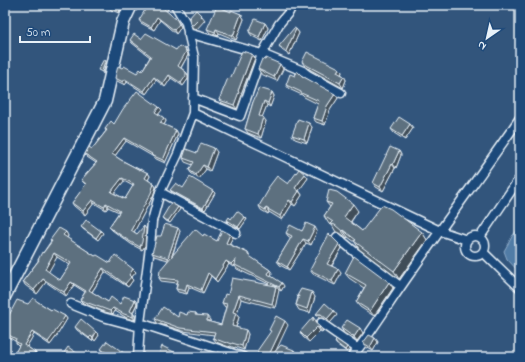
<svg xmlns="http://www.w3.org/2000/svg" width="525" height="362" font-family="'Indie Flower',sans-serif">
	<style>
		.water { fill: #517ba6; stroke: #8daac7 }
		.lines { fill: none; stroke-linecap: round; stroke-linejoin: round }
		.street-casing { stroke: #e8f1f8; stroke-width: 11 }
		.primary-casing { stroke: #e8f1f8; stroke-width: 15 }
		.street { stroke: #1f4a7a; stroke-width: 8 }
		.primary { stroke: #1f4a7a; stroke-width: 12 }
		.wall { fill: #50606d; stroke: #e8f1f8; fill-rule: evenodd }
		.shaded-wall { fill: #414e59; stroke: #e8f1f8 }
		.building { fill: #5d707f; stroke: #e8f1f8; fill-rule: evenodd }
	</style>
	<rect width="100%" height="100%" fill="#32557c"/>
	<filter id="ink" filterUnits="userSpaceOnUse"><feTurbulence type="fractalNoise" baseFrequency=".025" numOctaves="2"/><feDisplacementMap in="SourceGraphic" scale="8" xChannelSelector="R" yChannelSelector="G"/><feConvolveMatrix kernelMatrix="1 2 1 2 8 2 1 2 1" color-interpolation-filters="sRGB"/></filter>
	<g filter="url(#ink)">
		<path class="water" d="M520,227V273L507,259L504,251L513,235Z"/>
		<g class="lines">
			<g class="street-casing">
				<path id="street" d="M188,33L262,54L303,71L308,75L341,93
					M193,98L240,116L262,54L279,24L289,12L292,5
					M193,113L440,231L467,240
					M160,192L236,233
					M465 246a10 10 0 1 1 20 0a10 10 0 1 1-20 0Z
					M337,237L356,253L400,286
					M480,237L517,182L520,179
					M483,252L520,288
					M71,304L103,317L140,327
					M140,323L243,357
					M321,323L358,349
					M138,357L140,323L150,247L152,221L160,192L178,154L193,113L194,57L186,23L175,5
					M352,357C373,330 391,300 411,272C447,220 484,170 520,118"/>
			</g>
			<g class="primary-casing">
				<path id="primary" d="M5,295L105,101L123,22L131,5"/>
			</g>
			<use href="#street" class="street"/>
			<use href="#primary" class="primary"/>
		</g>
		<path class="wall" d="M109,5H121L119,13L111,10L108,6Z
			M298,5H313L309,11Z
			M169,7L166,11L177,20L181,27L176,34L160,20L154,30L141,23L139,20Z
			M231,12L241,14L244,19L236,40L219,33L218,36L210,33L207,29Z
			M202,16L205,20L196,30L193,28L190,24Z
			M265,23L268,28L262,41L252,36L249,32Z
			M296,29L299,33L289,55L282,50L279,46Z
			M141,39L176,50L185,49L187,52L188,55L181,68L186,72L188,75V79L183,86L171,78L165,87L156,80L146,94L127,82L125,85L117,81L115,78L137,73L142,71L150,57L132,43L130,40Z
			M252,54L255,58L241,94L242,95L237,109L222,103L219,100L229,79Z
			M265,60L283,69L277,81L261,74L258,69Z
			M302,62L339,68L342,72L341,74L344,76L346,80L343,88L311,70L305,66Z
			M295,76H302L338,98L330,110L325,125L316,122L313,118L318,104L304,97L302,95L289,89L286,85Z
			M272,92L274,96L270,107L267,105L262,117L266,121L261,138L248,133L245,129L253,102Z
			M162,110L158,114L164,118L166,121L164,125L176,130L178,134L165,163L154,158L152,156L126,141L115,156L121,160L140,170L148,173L150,176L148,180L154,184L156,187L153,196L134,232L137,234L146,229L145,246L142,250L131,244L112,230L109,227L119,212L108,207L106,210L94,203L85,215L74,206L72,203L86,185L81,180L96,163L87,157L85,154L92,149L106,131L105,129L114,124ZM124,181L133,186L125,199L114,193Z
			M410,124L413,128L405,140L394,133L391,129Z
			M312,127L307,143L295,139L292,135Z
			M399,151L401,155L396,168H395L383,191L376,187L373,183Z
			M217,152L210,171L206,169L199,179L191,173L189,170L193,165L185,162L183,158L197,153Z
			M305,174L308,178L299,190L302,195L295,206L292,204L282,220L269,212L268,214L261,210L259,206L288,184Z
			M183,188L215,193L205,210L172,192L170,190Z
			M326,202L358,211L351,222L362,231L422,232L427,240L399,279L359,249L355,242L348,237L347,238L340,233L336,232L332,225L329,224L324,216L330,207Z
			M178,207L180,209L170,223L164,220L162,218Z
			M231,219H247L240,229L228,223L227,220Z
			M81,227L103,233L98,240L83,229Z
			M180,231L172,257L203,236L217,241L233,237L229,244L248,253L250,257L270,270L272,273L271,276L284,286L281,291L278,289L275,308L241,299L237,314L239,317L236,327L248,334L244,350L235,347V348L230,346L229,347L216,342L213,338L214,335L183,331L157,323L155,319L178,317L196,313L197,315L210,320V322L221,325L226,307H225L222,303L228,295L269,284L237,269L235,266L233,267L229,264L217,282L211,276L203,293L189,287L187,294L178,292L176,289L177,283L161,281L159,278L168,260L154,256L152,253L161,236Z
			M302,231H317L311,245L306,243L289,270L280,265L277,261L291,238L288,236L286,233Z
			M66,232L68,236L67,238L95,256L110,263L136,272L131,278L133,280L128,287L105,272L92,292L108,302L120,304L135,300L137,303L133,313L135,316V320L127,318L115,311L113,314L105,312L83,303L80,300L85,292L74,285L66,296L46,282L37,294L25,285L23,281L38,261V260L43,253L51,241L50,240ZM57,257L70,265L60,280L48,272Z
			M339,244L342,248L332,266L341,273L335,285L313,274L310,270Z
			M345,273L389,282L393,288L374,316L360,307L356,302L364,288L349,278Z
			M297,296L315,297L310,313L299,310L296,305L298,297Z
			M38,302L51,310L65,316L67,319L56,337L50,345L34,334L27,346L37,355L36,357H13V356L19,346L17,344L15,341L5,335V323L28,304Z
			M316,314L337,315L330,323L324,318H319Z
			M316,321V324L323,331L322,332L320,331L309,342L303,337L300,332Z
			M75,327L96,332L99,335L95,341L93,339L92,341L77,330Z
			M341,328L363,333L357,341L356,340H355L344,333Z
			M375,338L378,342L373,351L366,347L363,343Z
			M335,342L349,349L347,352L336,344Z
			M101,349L127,357H110L104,353Z"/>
		<path class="shaded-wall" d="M117,5H121L119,13L116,9Z
			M165,5H167L169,7L166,12L163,8Z
			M308,5H313L309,11L306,7Z
			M241,14L244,19L236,40L233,36Z
			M157,17L160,20L154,30L151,27Z
			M177,20L181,27L176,34L174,30Z
			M265,23L268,28L262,41L259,37Z
			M216,29L219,33L218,36L215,32Z
			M296,29L299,33L289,55L286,51Z
			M185,49L187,52L188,55L180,69L178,66Z
			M252,54L255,58L241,94L242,95L237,109L234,105L238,91Z
			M105,60L106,62L103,74L102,72Z
			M280,64L283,69L277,81L274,77Z
			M339,68L342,72L340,77L337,72Z
			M186,72L188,75V79L183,86L181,83Z
			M169,75L171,78L165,87L163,84Z
			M344,76L346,80L343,88L340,83Z
			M154,77L156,80L146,94L144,91Z
			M125,79L127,82L125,85L123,82Z
			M272,92L274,96L270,107L268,103Z
			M335,94L338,98L330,110L325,125L322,121L327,106Z
			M264,101L267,105L261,120L259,116Z
			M159,107L162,110L157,116L155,112Z
			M263,117L266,121L261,138L258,134Z
			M164,118L166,121L163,127L160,123Z
			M309,123L312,127L307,143L304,139Z
			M410,124L413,128L405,140L402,136Z
			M176,130L178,134L165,163L163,160Z
			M124,138L126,141L114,157L112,154Z
			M214,148L217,152L210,171L207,167Z
			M399,151L401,155L396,168L393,164Z
			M392,164L395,168L383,191L380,187Z
			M203,165L206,169L199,179L196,175Z
			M148,173L150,176L147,182L145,178Z
			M305,174L308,178L298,192L295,188Z
			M122,178L124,181L113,195L111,192Z
			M154,184L156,187L153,196L133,234L131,230Z
			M213,191L215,193L205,210L203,208Z
			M299,191L302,195L295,206L292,202Z
			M92,200L94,203L85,215L83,211Z
			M289,200L292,204L282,220L280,216Z
			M106,203L108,207L106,210L104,207Z
			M353,204L358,211L349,224L344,217Z
			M178,207L180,209L170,223L168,221Z
			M266,208L269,212L268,214L265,210Z
			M245,217L247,219L240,229L238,227Z
			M144,226L146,229L145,246L142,250L140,247Z
			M315,227L317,231L311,245L308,241Z
			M178,228L180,231L170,261L168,258Z
			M343,230L348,237L347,238L342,231Z
			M101,231L103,233L98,240L96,238Z
			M66,232L68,236L66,239L63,235Z
			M422,232L427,240L399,279L394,271Z
			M230,234L233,237L228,246L226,243Z
			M303,239L306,243L289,270L287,267Z
			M339,244L342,248L330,268L327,264Z
			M54,253L57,257L48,273L45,269Z
			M236,259L238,262L233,267L231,264Z
			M226,261L229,264L217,282L215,279Z
			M103,268L105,272L91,293L89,290Z
			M133,269L136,272L131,278L133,280L128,287L125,284L129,275Z
			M338,269L341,273L335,285L332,281Z
			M270,270L272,273L270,277L268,274Z
			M208,273L211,276L203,293L201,290Z
			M43,279L46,282L37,294L34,290Z
			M71,282L74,285L66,296L64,292Z
			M389,282L393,288L374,316L370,311Z
			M282,283L284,286L281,291L279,287Z
			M187,284L189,287L187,294L185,291Z
			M276,286L279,290L275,308L272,304Z
			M312,292L315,297L310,313L307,309Z
			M239,295L241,299L237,314L239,317L235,330L232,326L233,312Z
			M135,300L137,303L132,314L130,311Z
			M113,308L115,311L113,314L110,311Z
			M334,311L337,315L330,323L327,319Z
			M133,313L135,316V320L133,317Z
			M65,316L67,319L56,337L50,345L48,342Z
			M207,316L210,320L209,325L207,321Z
			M313,317L316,321V326L313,321Z
			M285,321L288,325L273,357H268Z
			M317,327L320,331L309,342L306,338Z
			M320,327L323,331L322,332L319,328Z
			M360,328L363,333L357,341L354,337Z
			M246,330L248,334L244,350L242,346Z
			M32,332L34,334L26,348L24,345Z
			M96,332L99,335L95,341L93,338Z
			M91,336L93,339L92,341L89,338Z
			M375,338L378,342L373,351L370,347Z
			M347,347L349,349L347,352L345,350Z
			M294,350L297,354L296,357H291Z
			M35,352L37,355L36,357H32Z
			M124,353L126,357H121Z
			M78,354L81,357H77L76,356Z"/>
		<path class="building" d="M109,5H117L116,9L108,6Z
			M148,5H165L163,8L177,20L179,24L174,30L157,17L151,27L139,20Z
			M302,5H308L306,7Z
			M217,6L231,12V10L241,14L233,36L216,29L215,32L207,29Z
			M196,10L202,16L193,25L190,24L189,18Z
			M255,19L265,23L259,37L249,32Z
			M294,28L296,29L286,51L279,46Z
			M146,33L176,50L179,46L185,49L186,52L178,66L186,72V76L181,83L169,75L163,84L154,77L144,91L125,79L123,82L115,78L118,66L122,68L124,66L137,73L140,69L142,71L151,56L130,40L134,34L141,39Z
			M242,51L252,54L238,91L239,92L234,105L219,100L228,78L229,79L231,77Z
			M307,52L339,68L337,72L344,76L340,83L308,66L302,62Z
			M266,58L280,64L274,77L258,69L262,59L265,60Z
			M104,59L105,60L102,72L98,70Z
			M297,71L302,76L335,94L327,106L322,121L313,118L319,101L301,93V92L286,85L290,74L295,76Z
			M259,88L272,92L268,103L264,101L259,116L263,117L258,134L245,129L253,102Z
			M137,91L159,107L155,112L164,118L160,123L176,130L163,160L151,155L152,154L124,138L112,154L121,160L140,170V169L148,173L145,178L154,184L151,193L131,230L137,234L144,226L142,242L140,247L129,241L109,227L120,211L106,203L104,207L92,200L83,211L72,203L86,184L81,180L97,162L85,154L89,147L92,149L107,130L105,129L111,121L114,124L123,109ZM122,178L134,184L125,199L111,192Z
			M399,117L410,124L402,136L391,129Z
			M298,119L309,123L304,139L292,135Z
			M201,143L214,148L207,167L203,165L196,175L189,170L194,162L183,158L186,149L197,153Z
			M390,147L399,151L393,164H392L380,187L373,183Z
			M299,169L305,174L295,188L299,191L292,202L289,200L280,216L266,208L265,210L259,206L269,189L268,188L277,176L288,184Z
			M190,177L213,191L203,208L170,190L176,183L183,188Z
			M329,190L337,192L353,204L344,217L362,231L382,205L391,209L422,232L394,271L354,241L356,240L343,230L342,231L335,225L331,224L333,222L324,216L332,204L326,202Z
			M171,203L178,207L168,221L162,218Z
			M237,211L245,217L238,227L227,220L229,217L231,219Z
			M86,220L101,231L96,238L81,227Z
			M306,223L315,227L308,241L303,239L287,267L277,261L292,236L286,233L290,225L302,231Z
			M165,224L178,228L168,258L152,253L157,236H161Z
			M59,228L66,232L63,235L95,256L97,255L110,263L115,255L133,269L129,275L131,277L125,284L103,268L89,290L108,302L111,297L120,304L124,296L135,300L130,311L133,313V317L124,314L113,308L110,311L102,308L80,300L86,291L71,282L64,292L43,279L34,290L23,281L39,260H38L42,252L43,253L52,241L50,240ZM54,253L71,263L60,280L45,269Z
			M195,229L203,236L204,234L217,241L222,230L230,234L226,243L248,253V255L270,270L268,274L282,283L279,287L235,265L236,259L231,264L226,261L215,279L208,273L201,290L187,284L185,291L176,289L178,280L159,278L160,270Z
			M329,234L339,244L327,264L338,269L332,281L310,270Z
			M354,256L389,282L370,311L356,302L366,285L345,273Z
			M232,278L276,286L272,304L239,295L233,312L236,313L232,326L246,330L242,346L232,343V344L227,342L226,343L213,338L215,332L180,328L155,319L163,307L178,317L179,312L187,315L188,312L196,313L195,315L207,316V321L221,325L227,304L222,303L225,294L228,295Z
			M301,289L312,292L307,309L296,305L299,296H297Z
			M33,298L38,302L51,310L52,309L65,316L54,334L48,342L32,332L24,345L35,352L32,357H14L13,356L20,344L15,341L16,339L5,333V323L17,300L28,304Z
			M325,303L334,311L327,319L321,314H316Z
			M276,316L285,321L268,357H263L257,354L258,352L257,351L271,331L269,330Z
			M313,317V321L320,327L319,328L317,327L306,338L300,332Z
			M81,319L96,332L93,338L91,336L89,338L75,327Z
			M347,320L360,328L354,337L353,335L352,336L341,328Z
			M369,335L375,338L370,347L363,343Z
			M337,340L347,347L345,350L335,342Z
			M107,341L124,353L121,357H112L101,349Z
			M281,345L294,350L291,357H270Z
			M162,346L184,357H165L159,354Z
			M68,347L78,354L76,356L78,357H61Z
			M218,352L229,355L228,357H217Z"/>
	</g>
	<rect width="525" height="362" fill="none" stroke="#1f4a7a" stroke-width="20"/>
	<rect x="10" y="10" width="505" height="342" fill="none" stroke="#e8f1f8" stroke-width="1.5" filter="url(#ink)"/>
	<g transform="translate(487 38) rotate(214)" stroke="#1f4a7a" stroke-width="3" paint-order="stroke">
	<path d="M0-3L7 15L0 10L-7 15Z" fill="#e8f1f8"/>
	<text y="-6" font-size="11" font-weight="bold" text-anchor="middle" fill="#e8f1f8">N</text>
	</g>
	<path d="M20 36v6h70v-6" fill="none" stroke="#e8f1f8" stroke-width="2"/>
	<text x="26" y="36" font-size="12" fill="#e8f1f8" stroke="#1f4a7a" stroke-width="3" paint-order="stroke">50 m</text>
</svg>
